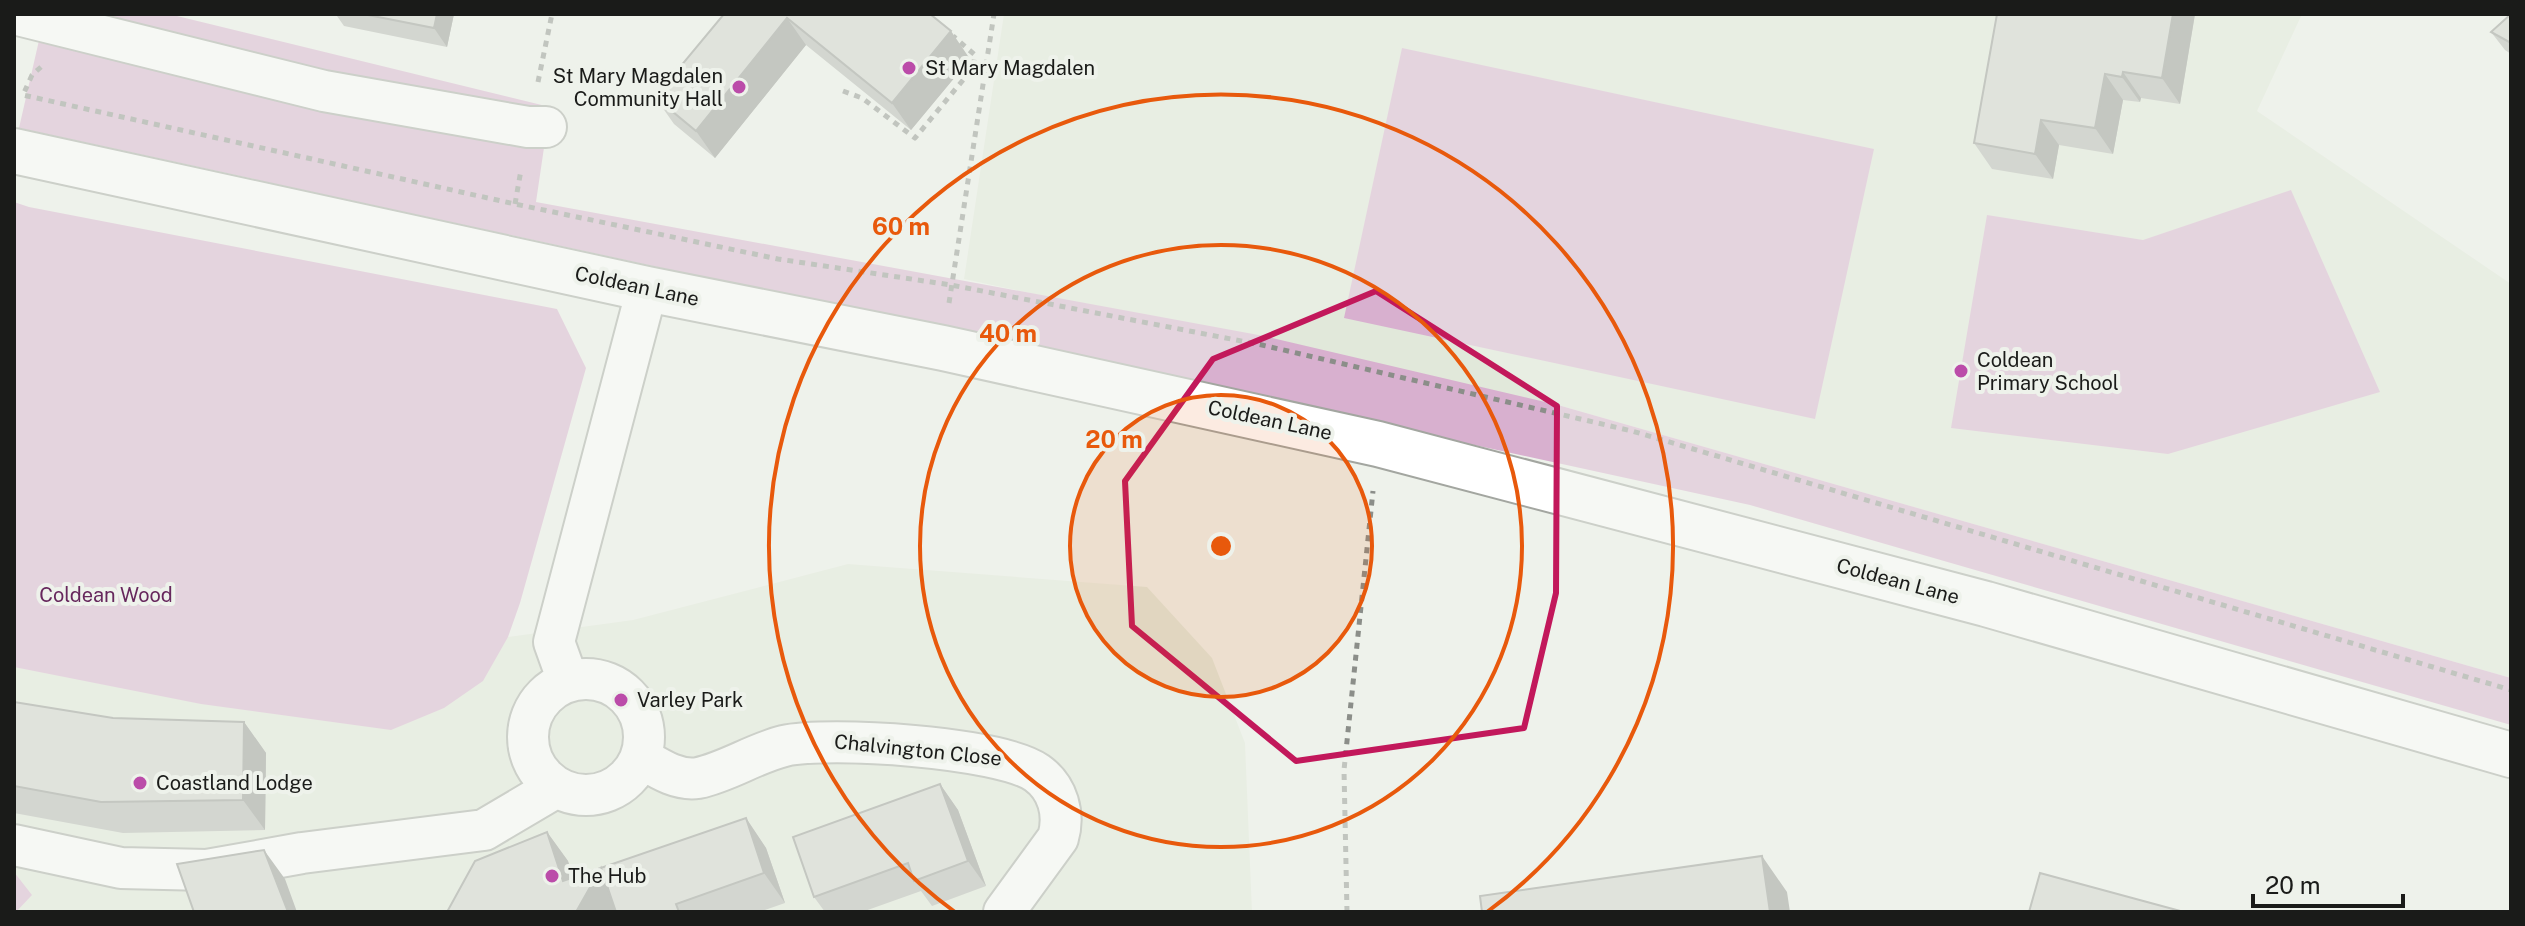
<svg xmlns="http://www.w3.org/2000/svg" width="2525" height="926" font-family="'Public Sans',sans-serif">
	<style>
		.built { fill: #e1e8da }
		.green { fill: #d8b0cf }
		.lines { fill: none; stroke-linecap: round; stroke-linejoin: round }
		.minor-casing { stroke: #a3a6a0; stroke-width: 44 }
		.tertiary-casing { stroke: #a3a6a0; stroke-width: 48 }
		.path { stroke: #8b8e89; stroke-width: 5; stroke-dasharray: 6 6; stroke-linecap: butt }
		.minor { stroke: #fff; stroke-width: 40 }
		.tertiary { stroke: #fff; stroke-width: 44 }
		.wall { fill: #b1b4af }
		.shaded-wall { fill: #90928e }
		.building { fill: #ced1cb; stroke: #90928e; stroke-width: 2 }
		.marked { fill: none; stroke: #c2185b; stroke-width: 6; stroke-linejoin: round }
		.ring { fill: none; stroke: #e8590c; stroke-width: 4 }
		.poi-dot { fill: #bb4ca9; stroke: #eef2eb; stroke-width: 3 }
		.labels { text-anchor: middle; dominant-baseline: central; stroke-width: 8; stroke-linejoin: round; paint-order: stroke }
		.poi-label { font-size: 20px; fill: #1a1b19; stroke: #eef2eb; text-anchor: start }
		.street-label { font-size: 20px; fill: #1a1b19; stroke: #eef2eb }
		.park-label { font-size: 20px; fill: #67285d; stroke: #eef2eb }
		.centre { fill: #e8590c; stroke: #eef2eb; stroke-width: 4 }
		.ring-label { font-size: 24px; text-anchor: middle; font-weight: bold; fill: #e8590c; stroke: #eef2eb; stroke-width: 8; stroke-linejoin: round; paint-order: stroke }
	</style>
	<rect width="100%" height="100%" fill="#eef2eb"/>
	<path class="built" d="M1004,14H2302L2257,111L2511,284V678L1558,405L964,279Z
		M14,535L407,639L508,637L633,620L848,564L1147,587L1212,658L1245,743L1252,912H14Z"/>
	<path class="green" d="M45,14L177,16L550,107L536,202L1264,336L1558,405L2511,678V725L1750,505L19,128Z
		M1402,48L1874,149L1815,419L1344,318Z
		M2291,190L2380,392L2168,454L1951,428L1987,215L2143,240Z
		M14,202L29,207L557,309L586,368L520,603L508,637L483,681L444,708L391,730L201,704L14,667Z
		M14,872L32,895L16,912H14Z"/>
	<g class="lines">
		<g class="minor-casing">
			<path id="minor" d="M14,14L324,91L528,127H546
				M528 737a58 58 0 1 1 116 0a58 58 0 1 1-116 0Z
				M568,681L554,642L647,289
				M641,758C658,768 677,781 698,778C727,772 755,753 784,746C829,736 1000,747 1037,773C1058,788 1065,814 1058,838L1004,912
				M14,845L121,868L207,870L302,853L484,830L555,788"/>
		</g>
		<g class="tertiary-casing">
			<path id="tertiary" d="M14,151L647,289L943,348L1378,444L1986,604L2511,755"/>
		</g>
		<path class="path" d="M41,67L32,75L23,95L515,204L778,259L951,285L1262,345L1632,431L2511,690
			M538,82L552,14
			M843,91L862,98L915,138L973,68L975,55L953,36
			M515,204L521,170
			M949,303L994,14
			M1347,912L1344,770L1373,491"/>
		<use href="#minor" class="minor"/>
		<use href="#tertiary" class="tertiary"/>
	</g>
	<path class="wall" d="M329,14H454L447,47L344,26L337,16Z
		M724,14H930L970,59L911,130L806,45L715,158L674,124L655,97Z
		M2195,14L2180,104L2141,98L2140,102L2123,100L2113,154L2059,145L2053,179L1992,169L1974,143Z
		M2511,14V54L2505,50L2491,32Z
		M14,702L113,718L244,722L266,753L265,830L123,833L14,813Z
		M940,784L958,810L986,886L932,906L921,891L862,912H825L814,897Z
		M746,818L766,848L785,903L759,912H616V909L447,912L547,832L568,861L573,878Z"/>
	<path class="shaded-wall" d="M437,14H454L447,47L434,28Z
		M2173,14H2195L2180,104L2162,78Z
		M787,18L806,45L715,158L696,131Z
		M951,31L970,59L911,130L892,103Z
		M2123,72L2141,98L2140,102L2122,77Z
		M2105,74L2123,100L2113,154L2095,128Z
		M2041,120L2059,145L2053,179L2035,154Z
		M244,722L266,753L265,830L243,800Z
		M940,784L958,810L986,886L968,861Z
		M746,818L766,848L785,903L764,873Z
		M547,832L568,861L581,903L601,868L622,898L614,912H576L563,881Z
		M264,850L285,879L297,912H288Z
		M1762,856L1787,892L1790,912H1770Z"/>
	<path class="building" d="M363,14H437L434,28Z
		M724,14H930L951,31L892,103L787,18L696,131L655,97Z
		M1997,14H2173L2162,78L2123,72L2122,77L2105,74L2095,128L2041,120L2035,154L1974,143Z
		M2511,14V43L2491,32Z
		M14,702L113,718L244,722L243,800L101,802L14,786Z
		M940,784L968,861L914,881L908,863L814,897L793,837Z
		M746,818L764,873L676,904L679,912H616L601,868L576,912H447L475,861L547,832L563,881Z
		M264,850L288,912H194L177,864Z
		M1762,856L1770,912H1482L1480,896Z
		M2040,873L2184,912H2029Z"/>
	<path d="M0 0H2525V926H0ZM1376,291L1557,406L1556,593L1524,728L1296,761L1132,626L1125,481L1213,359Z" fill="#eef2eb" fill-opacity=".55" fill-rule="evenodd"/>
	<path class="marked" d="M1376,291L1557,406L1556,593L1524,728L1296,761L1132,626L1125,481L1213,359Z"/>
	<circle cx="1221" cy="546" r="151" fill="#e8590c" fill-opacity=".12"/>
	<g class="ring">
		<circle cx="1221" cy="546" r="151"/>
		<circle cx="1221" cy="546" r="301"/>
		<path d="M955 912A452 452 0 1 1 1487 912"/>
	</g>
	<g class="poi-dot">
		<circle cx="909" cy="68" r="8"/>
		<circle cx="739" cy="87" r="8"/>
		<circle cx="1961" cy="371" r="8"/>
		<circle cx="621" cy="700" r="8"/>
		<circle cx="140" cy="783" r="8"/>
		<circle cx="552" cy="876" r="8"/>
	</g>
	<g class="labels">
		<g class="poi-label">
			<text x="925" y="68">St Mary Magdalen</text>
			<text x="723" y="76" text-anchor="end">St Mary Magdalen<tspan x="723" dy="23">Community Hall</tspan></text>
			<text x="1977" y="360">Coldean<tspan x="1977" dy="23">Primary School</tspan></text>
			<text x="637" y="700">Varley Park</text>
			<text x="156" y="783">Coastland Lodge</text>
			<text x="568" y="876">The Hub</text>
		</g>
		<g class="street-label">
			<text transform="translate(637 286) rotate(12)">Coldean Lane</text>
			<text transform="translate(1270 420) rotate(12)">Coldean Lane</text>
			<text transform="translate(1898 581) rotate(15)">Coldean Lane</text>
			<text transform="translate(918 750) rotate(6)">Chalvington Close</text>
		</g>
		<g class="park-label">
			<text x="106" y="595">Coldean Wood</text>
		</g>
	</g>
	<circle cx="1221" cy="546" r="12" class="centre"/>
	<g class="ring-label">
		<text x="901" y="235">60 m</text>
		<text x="1008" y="342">40 m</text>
		<text x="1114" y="448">20 m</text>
	</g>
	<rect width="2525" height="926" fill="none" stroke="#1a1b19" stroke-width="32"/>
	<path d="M2253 894v12h150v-12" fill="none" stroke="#1a1b19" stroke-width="4"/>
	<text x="2265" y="894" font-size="24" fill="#1a1b19" stroke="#eef2eb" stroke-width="6" paint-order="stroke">20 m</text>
</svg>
